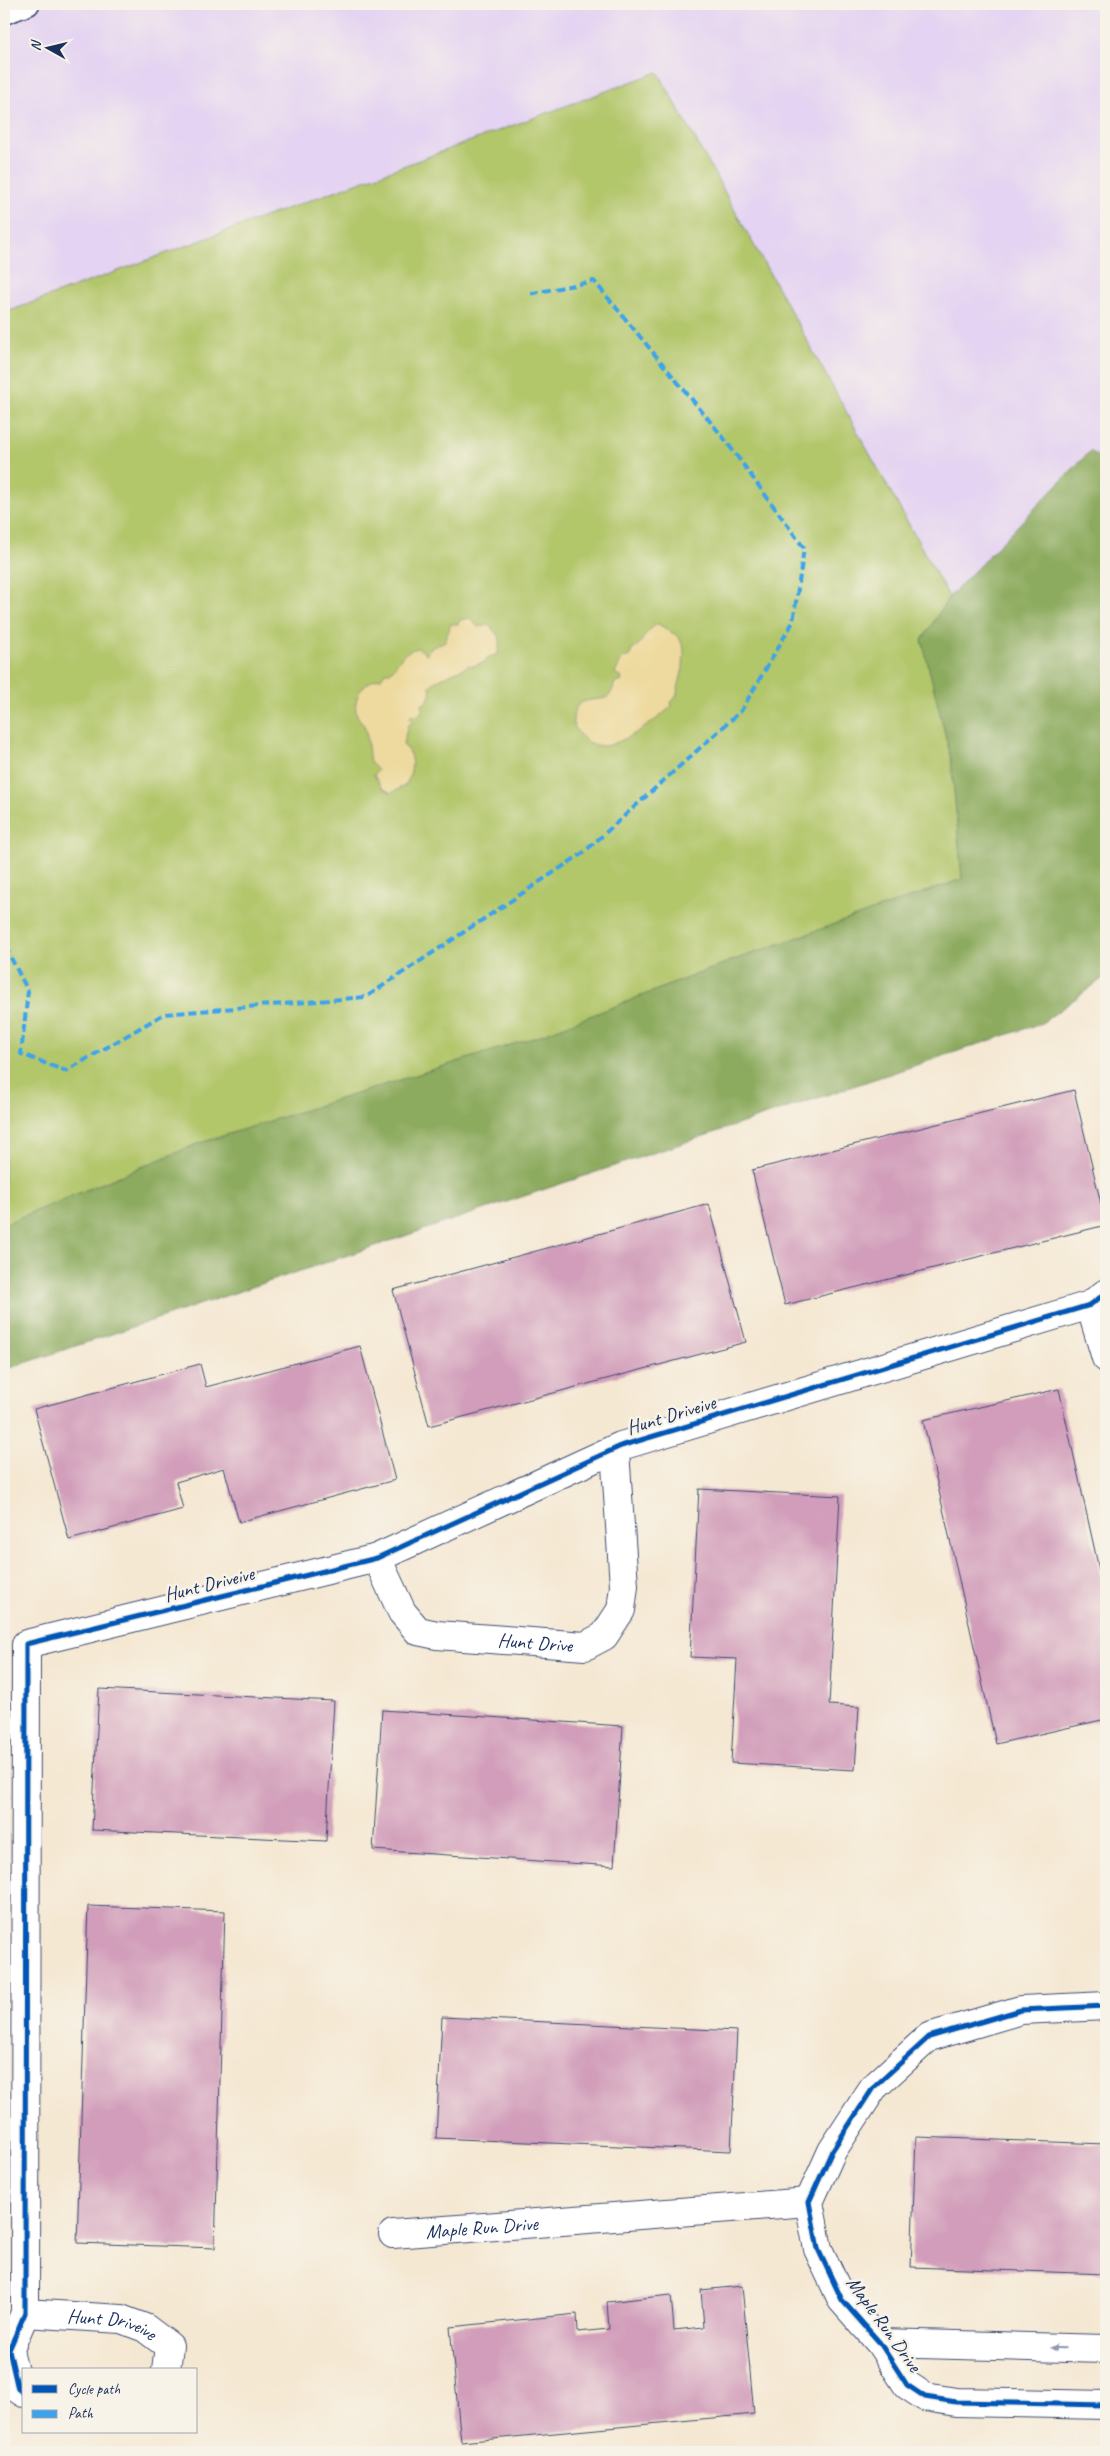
<svg xmlns="http://www.w3.org/2000/svg" width="1110" height="2456" font-family="Caveat,sans-serif">
	<style>
		.built { fill: #e4d3f2 }
		.green { fill: #b2c66a; stroke: #667a64 }
		.forest { fill: #8dab5e; stroke: #546d5e }
		.sand { fill: #eeda9e; stroke: #84847e }
		.building { fill: #d19dba }
		.lines { fill: none; stroke-linecap: round; stroke-linejoin: round }
		.service-casing { stroke: #3c4b70; stroke-width: 25 }
		.minor-casing { stroke: #3c4b70; stroke-width: 30 }
		.service { stroke: #fff; stroke-width: 22 }
		.minor { stroke: #fff; stroke-width: 28 }
		.quiet { stroke: #3da3ed; stroke-width: 4; stroke-dasharray: 8 4; stroke-linecap: butt }
		.cycleway-casing { stroke: #f7f3e8; stroke-width: 8 }
		.cycleway { stroke: #0057b8; stroke-width: 5 }
		.oneway { fill: #8d97ae }
		.labels { text-anchor: middle; dominant-baseline: central; stroke-width: 5; stroke-linejoin: round; paint-order: stroke }
		.street-label { font-size: 20px; fill: #1b2f5e; stroke: #f7f3e8 }
	</style>
	<rect width="100%" height="100%" fill="#f7f3e8"/>
	<filter id="ink" filterUnits="userSpaceOnUse"><feTurbulence type="fractalNoise" baseFrequency=".02" numOctaves="2"/><feDisplacementMap in="SourceGraphic" scale="10" xChannelSelector="R" yChannelSelector="G"/><feConvolveMatrix kernelMatrix="1 2 1 2 8 2 1 2 1" color-interpolation-filters="sRGB"/></filter>
	<filter id="wash" filterUnits="userSpaceOnUse"><feTurbulence type="fractalNoise" baseFrequency=".0096" numOctaves="4" result="noise"/><feDisplacementMap in="SourceGraphic" scale="20" xChannelSelector="R" yChannelSelector="G"/><feGaussianBlur stdDeviation="1.12" result="paint"/><feColorMatrix in="noise" values="0 0 0 0 0 0 0 0 0 0 0 0 0 0 0 0 0 1.4 0 .05"/><feComposite in="paint" operator="in"/></filter>
	<g filter="url(#wash)">
		<rect width="100%" height="100%" fill="#f5e8d3"/>
		<path class="built" d="M4,4H1106V465L1090,450L949,597L658,72L4,313Z"/>
		<path class="green" d="M658,72L949,597L1106,903L4,1322V313Z"/>
		<path class="forest" d="M1091,450L1106,465V976L1042,1023L4,1370V1224L197,1144L536,1037L731,961L962,879L951,758L922,640L949,597Z"/>
		<path class="sand" d="M470,618L478,627L489,625L500,637L498,654L487,658L485,662L473,666L469,665C457,673 439,676 430,686C432,695 429,700 422,705V711L417,717L412,714L410,718L413,722L408,725L403,744C415,758 413,769 406,785L391,793L381,787L374,775L378,770L370,762C368,751 368,737 365,728C364,723 358,719 357,715C351,697 365,680 381,678L385,672H390C401,661 400,652 418,648L427,654L429,649L445,641L451,624H458L460,620Z
			M658,624L679,637L684,649L683,668L676,697L671,702L672,706C654,722 633,737 610,745C605,747 593,745 588,742C582,738 573,728 573,721C573,692 600,704 609,696C612,692 614,686 615,682H621L622,678L615,673L623,658L630,656L632,650C641,647 645,629 658,624Z"/>
		<g id="blocks">
			<path class="building" d="M1074,1090L1106,1225L785,1305L752,1170Z
				M709,1204L746,1342L429,1426L393,1290Z
				M360,1346L395,1480L239,1522L224,1468L176,1482L183,1509L69,1540L34,1409L200,1364L206,1387Z
				M1059,1389L1106,1601V1719L996,1744L923,1420Z
				M699,1489L840,1496L829,1705L859,1707L855,1770L731,1763L737,1659L690,1657Z
				M99,1689L334,1701L326,1841L92,1830Z
				M382,1710L623,1726L614,1866L373,1850Z
				M88,1906L225,1911L215,2248L77,2243Z
				M442,2017L737,2031L731,2151L436,2138Z
				M916,2137L1106,2144V2274L911,2267Z
				M742,2286L754,2414L461,2442L450,2327L577,2314L578,2332L609,2329L607,2302L671,2295L674,2330L704,2327L701,2290Z"/>
		</g>
	</g>
	<g filter="url(#ink)">
		<use href="#blocks" fill-opacity="0" stroke="#3c4b70" stroke-width="1"/>
		<g class="lines">
			<g class="service-casing">
				<path id="service" d="M4,13L28,4"/>
			</g>
			<g class="minor-casing">
				<g id="minor">
					<path d="M1090,1305L1106,1358"/>
					<path id="s1" d="M377,1558L402,1612L418,1631L437,1635L585,1646L604,1636L621,1610L624,1586L615,1450"/>
					<path d="M1106,2006L1021,2010L929,2037L873,2088L832,2151L809,2202L818,2249L842,2300L880,2343L907,2385L925,2397L956,2402L1106,2405"/>
					<path id="s2" d="M393,2234L809,2202"/>
					<path id="s3" d="M25,2313L121,2319L145,2328L169,2346L166,2370"/>
					<path d="M880,2343L1106,2349"/>
					<path d="M24,2393L18,2389L9,2350L25,2313L26,1644L377,1558L621,1446L1090,1305L1106,1293"/>
				</g>
			</g>
			<use href="#service" class="service"/>
			<use href="#minor" class="minor"/>
			<path class="quiet" d="M4,952L7,950L28,991L21,1054L66,1071L164,1014L366,997L583,853L741,711L793,622L804,548L723,437L594,281L529,294"/>
			<g class="cycleway-casing">
				<path id="cycleway" d="M1106,2006L1021,2010L929,2037L873,2088L832,2151L809,2202L818,2249L842,2300L880,2343L907,2385L925,2397L956,2402L1106,2405
					M24,2393L18,2389L9,2350L25,2313L26,1644L377,1558L621,1446L1090,1305L1106,1293"/>
			</g>
			<use href="#cycleway" class="cycleway"/>
		</g>
		<defs><path id="oneway-solid" d="M-6-.8H1V-3.2L6.5 0L1 3.2V.8H-6Z" transform="scale(1.25)"/></defs>
		<use class="oneway" href="#oneway-solid" transform="translate(1058 2348) rotate(-179)"/>
	</g>
	<g class="labels">
		<g class="street-label">
			<text transform="translate(671 1415) rotate(-17)">Hunt Driveive</text>
			<text transform="translate(209 1584) rotate(-14)">Hunt Driveive</text>
			<text stroke="none"><textPath href="#s1" startOffset="202">Hunt Drive</textPath></text>
			<text stroke="none"><textPath href="#s2" startOffset="89">Maple Run Drive</textPath></text>
			<text transform="translate(884 2324) rotate(54)">Maple Run Drive</text>
			<text stroke="none"><textPath href="#s3" startOffset="88">Hunt Driveive</textPath></text>
		</g>
	</g>
	<rect width="1110" height="2456" fill="none" stroke="#f7f3e8" stroke-width="20"/>
	<rect x="22" y="2368" width="175" height="65" fill="#f7f3e8" stroke="#9fa5b1"/>
	<rect x="32" y="2385" width="25" height="8" fill="#0057b8" stroke="#9fa5b1"/>
	<text x="68" y="2394" font-size="15" fill="#1b2f5e">Cycle path</text>
	<rect x="32" y="2410" width="25" height="8" fill="#3da3ed" stroke="#9fa5b1"/>
	<text x="68" y="2418" font-size="15" fill="#1b2f5e">Path</text>
	<g transform="translate(48 48) rotate(278)" stroke="#f7f3e8" stroke-width="4" paint-order="stroke">
	<path d="M0-4L9 19L0 12L-9 19Z" fill="#1b2f5e"/>
	<text y="-8" font-size="14" font-weight="bold" text-anchor="middle" fill="#1b2f5e">N</text>
	</g>
</svg>
